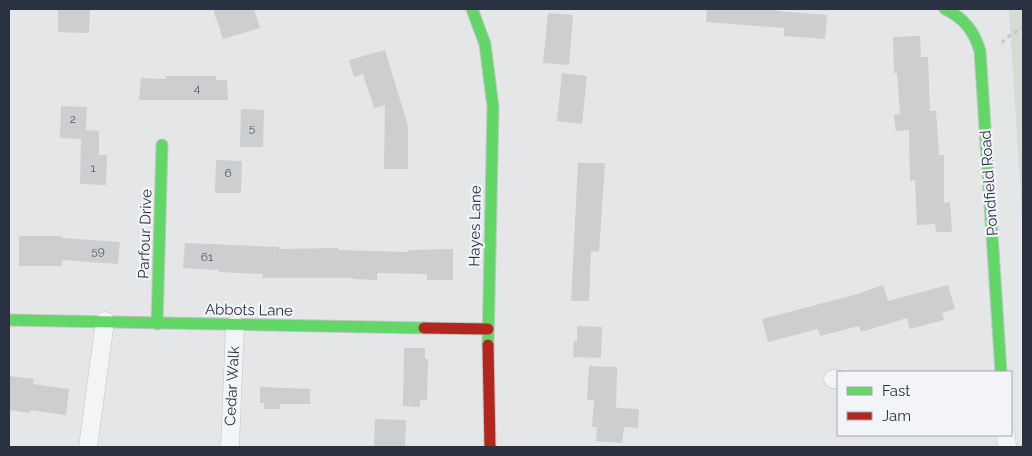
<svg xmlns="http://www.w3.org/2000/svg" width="1032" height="456" font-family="Raleway,sans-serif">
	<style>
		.green { fill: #d4dcd4 }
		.building { fill: #ccced0 }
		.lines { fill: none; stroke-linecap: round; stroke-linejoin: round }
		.street-casing { stroke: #c2c4c6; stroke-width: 19 }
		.fast-casing { stroke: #c2c4c6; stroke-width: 13 }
		.jam-casing { stroke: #c2c4c6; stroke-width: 13 }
		.path { stroke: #c6c7cc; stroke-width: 3; stroke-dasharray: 4 4; stroke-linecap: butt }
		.street { stroke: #f3f4f6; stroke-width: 18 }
		.fast { stroke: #63d668; stroke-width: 11 }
		.jam { stroke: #b3261e; stroke-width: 11 }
		.labels { text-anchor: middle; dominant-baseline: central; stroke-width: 4.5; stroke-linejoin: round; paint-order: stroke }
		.number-label { font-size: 12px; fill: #535a66 }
		.street-label { font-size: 15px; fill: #2a3242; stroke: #f2f4f8 }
	</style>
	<rect width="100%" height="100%" fill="#e4e6e8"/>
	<path class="green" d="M1009,9H1023V231Z"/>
	<path class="building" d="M58,9H90L89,33L58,32Z
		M213,9H254L260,28L223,39Z
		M707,9H777V11L827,15L825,39L784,36V28L706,22Z
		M548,13L573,15L569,65L543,63Z
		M920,36L921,57H928L930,111H936L939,155H944V203L950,202L952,232H936L935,224L917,225L915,180L910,181L909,130L896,131L894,115L900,114L897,73H894L893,37Z
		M385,50L408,126V169H384L385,105L374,108L363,74L354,77L349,60Z
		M562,73L587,76L582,124L557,121Z
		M166,76H216V80H227L228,100H139L141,78L166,79Z
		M61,106L87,107L86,130L99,131V155H107L106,185L80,184L81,139L60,138Z
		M241,109L264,110L263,147H240Z
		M216,160L242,161L241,193H215Z
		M578,163H605L599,252L591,251L589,301H571Z
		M19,236H62V238L120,242L118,264L62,260V266H19Z
		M185,243L279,247V249L338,248V250L408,252V250L453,249V280H427V274L377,273V280L353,279V278H262L263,274L219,272V270L183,268Z
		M883,285L888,301L948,285L955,309L942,313L944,320L910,329L907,318L861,332L859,326L820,336L818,329L768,342L762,319L854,295Z
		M577,326L602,327L601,358L573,357L574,341H577Z
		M404,348H425V359H428L427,400H420V407L403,406Z
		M589,366L617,367L616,408L639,409L638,428L624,427L622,443L596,441L597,427H592L594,400H587Z
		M9,376L34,379L33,384L69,389L66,415L30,410V413L9,410Z
		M260,387L310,389V404H280V409H264V403H260Z
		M375,419L406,420L405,447H374Z"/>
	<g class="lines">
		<g class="street-casing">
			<path id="street" d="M833,379H838
				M1006,435L1007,447
				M88,447L105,321
				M230,447L235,325"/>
		</g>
		<g class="fast-casing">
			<path id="fast" d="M472,9L485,44L493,107L488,345
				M945,9C964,18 974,31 980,51L1001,372
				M9,320L424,328
				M157,324L162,145"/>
		</g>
		<g class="jam-casing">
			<path id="jam" d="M424,328L488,329
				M488,345L490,447"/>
		</g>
		<path class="path" d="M1002,43L1005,39L1023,27"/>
		<use href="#street" class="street"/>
		<use href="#fast" class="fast"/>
		<use href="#jam" class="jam"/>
	</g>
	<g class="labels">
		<g class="number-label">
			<text x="197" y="88">4</text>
			<text x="73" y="119">2</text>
			<text x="252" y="128">5</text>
			<text x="93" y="168">1</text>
			<text x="228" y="173">6</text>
			<text x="98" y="251">59</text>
			<text x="207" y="257">61</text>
		</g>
		<g class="street-label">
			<text transform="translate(989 183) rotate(-94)">Pondfield Road</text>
			<text transform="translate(475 226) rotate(-89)">Hayes Lane</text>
			<text transform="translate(145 234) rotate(-88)">Parfour Drive</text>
			<text transform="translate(249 310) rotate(1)">Abbots Lane</text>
			<text transform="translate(232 386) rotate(-87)">Cedar Walk</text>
		</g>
	</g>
	<rect width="1032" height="456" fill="none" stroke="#2a3242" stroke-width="20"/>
	<rect x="837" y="371" width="175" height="65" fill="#f2f4f8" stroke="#a2a6af"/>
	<rect x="847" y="387" width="25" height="8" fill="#63d668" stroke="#a2a6af"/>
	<text x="882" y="396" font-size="15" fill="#2a3242">Fast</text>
	<rect x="847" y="412" width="25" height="8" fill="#b3261e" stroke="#a2a6af"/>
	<text x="882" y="421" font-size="15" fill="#2a3242">Jam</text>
</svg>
